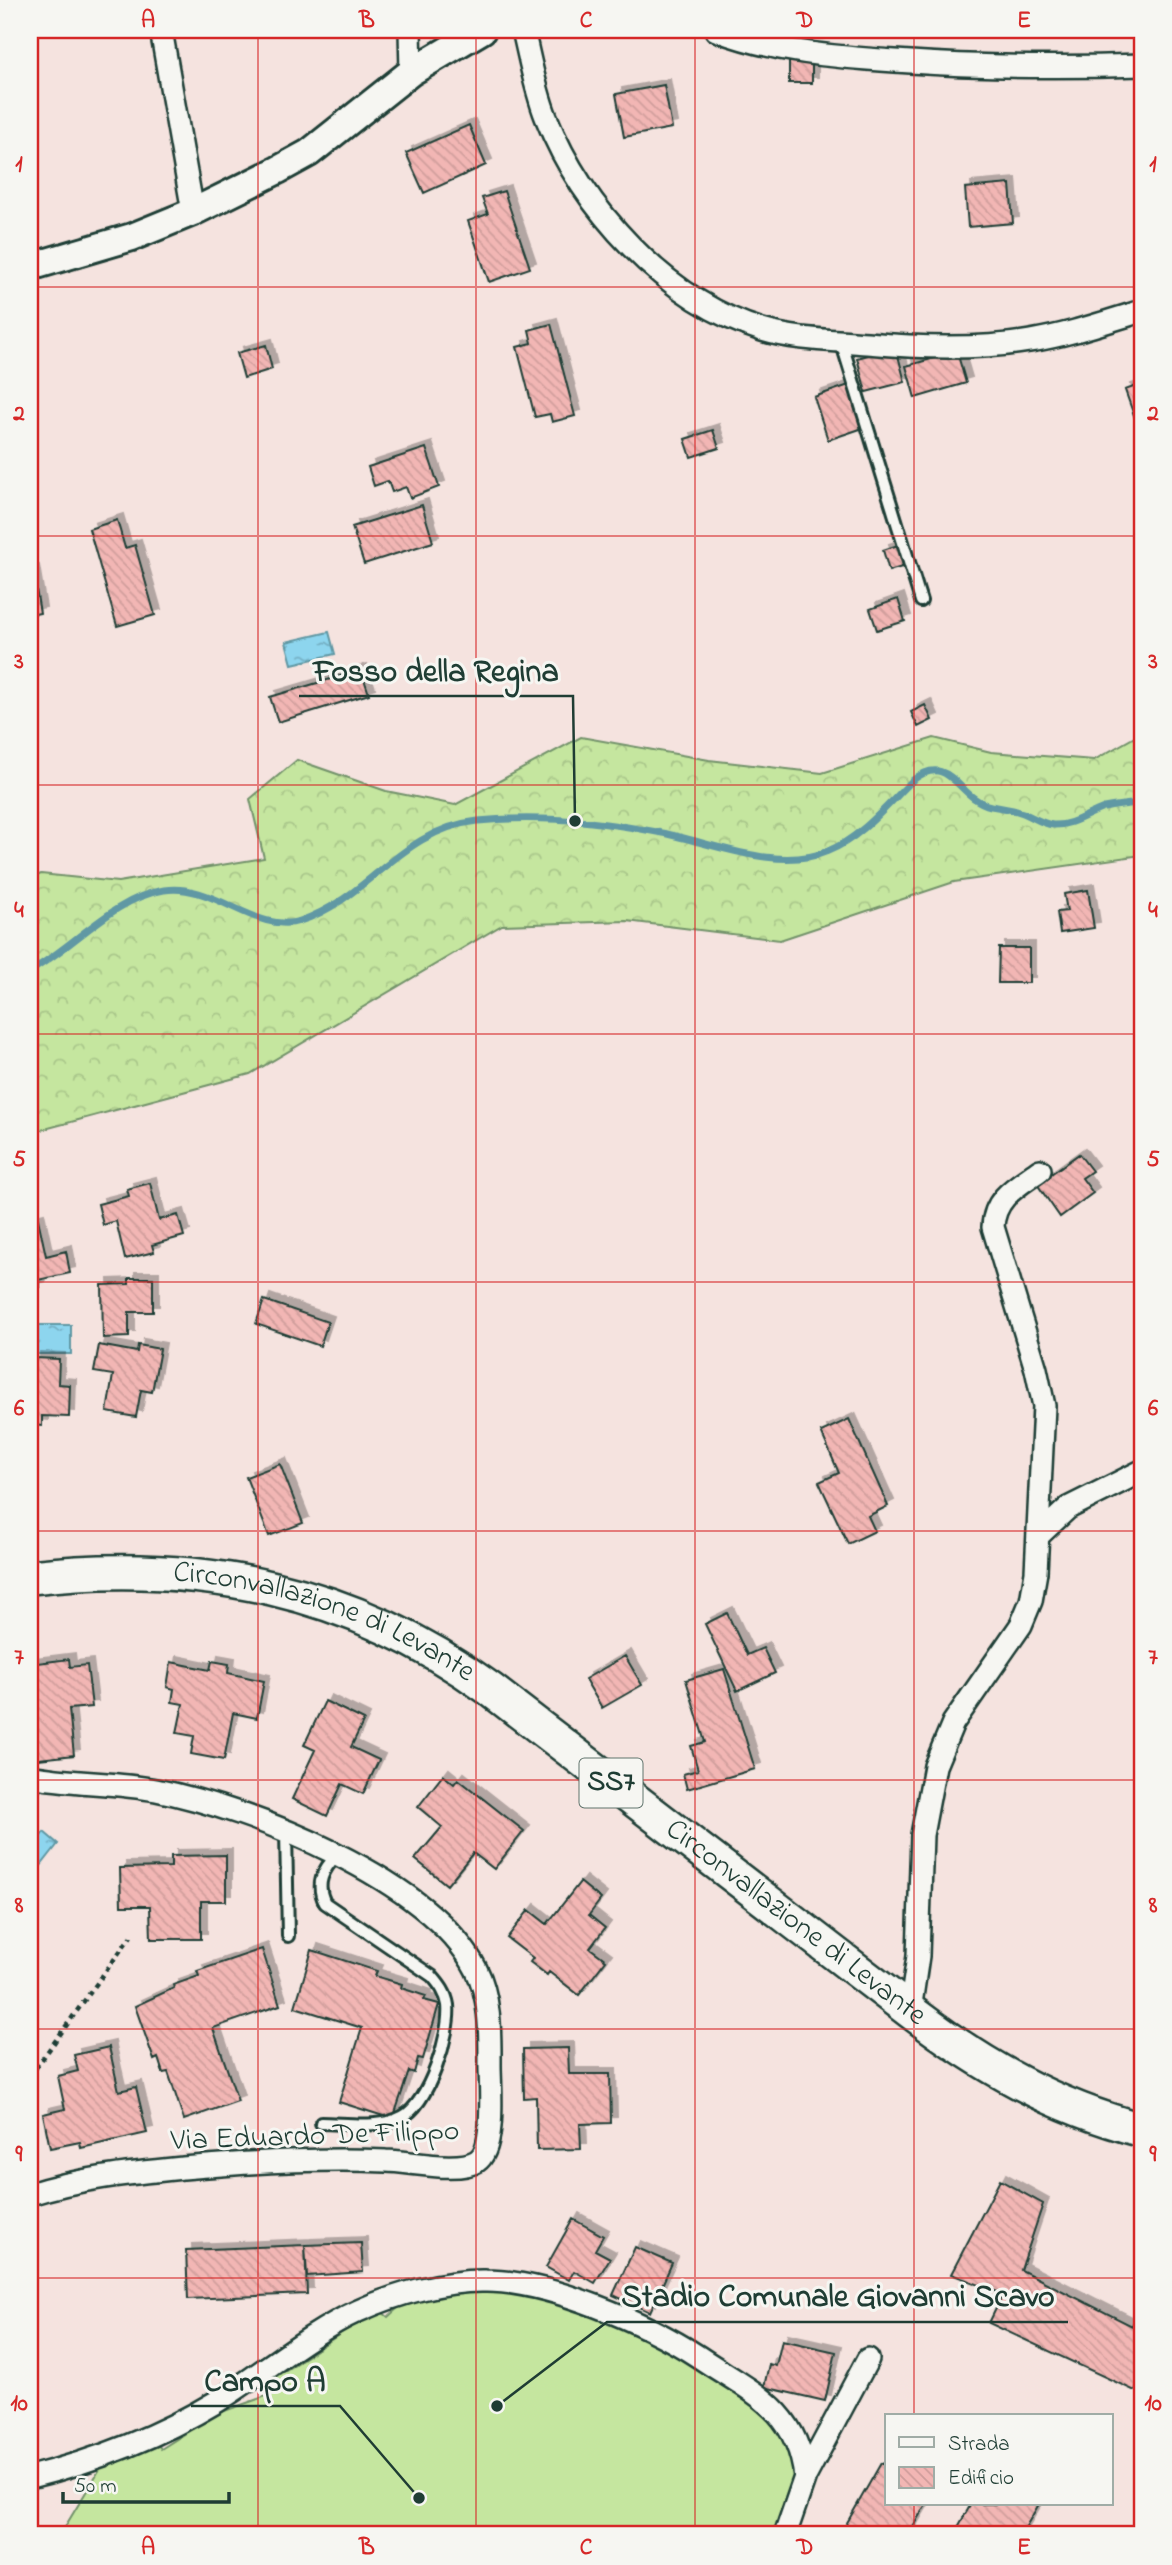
<svg xmlns="http://www.w3.org/2000/svg" width="1172" height="2565" font-family="'Indie Flower',sans-serif">
	<style>
		.forest { fill: url(#forest-crowns); stroke: #72926a; stroke-width: 2 }
		.garden { fill: #c5e69f; stroke: #72926a; stroke-width: 2 }
		.water { fill: url(#water-ripples); stroke: #6198a4; stroke-width: 2 }
		.lines { fill: none; stroke-linecap: round; stroke-linejoin: round }
		.stream { stroke: #6198a4; stroke-width: 7 }
		.building { fill: url(#building-back-hatch); stroke: #1f3d34; stroke-width: 2; filter: url(#shadow) }
		.service-casing { stroke: #1f3d34; stroke-width: 16 }
		.minor-casing { stroke: #1f3d34; stroke-width: 26 }
		.tertiary-casing { stroke: #1f3d34; stroke-width: 32 }
		.primary-casing { stroke: #1f3d34; stroke-width: 38 }
		.path { stroke: #1f3d34; stroke-width: 4.5; stroke-dasharray: 5 5; stroke-linecap: butt }
		.service { stroke: #f6f6f2; stroke-width: 10 }
		.minor { stroke: #f6f6f2; stroke-width: 21 }
		.tertiary { stroke: #f6f6f2; stroke-width: 26 }
		.primary { stroke: #f6f6f2; stroke-width: 33 }
		.grid { fill: none; stroke: #d62828; stroke-width: 2; stroke-opacity: 0.55 }
		.labels { text-anchor: middle; dominant-baseline: central; stroke-width: 6; stroke-linejoin: round; paint-order: stroke }
		.shield { fill: #f6f6f2; stroke: #60746d; stroke-width: 2 }
		.shield-label { font-size: 28px; font-weight: bold; fill: #1f3d34 }
		.street-label { font-size: 30px; fill: #1f3d34; stroke: #f6f6f2 }
		.leader { fill: none; stroke: #1f3d34; stroke-width: 2.5 }
		.callout-dot { fill: #1f3d34; stroke: #f6f6f2; stroke-width: 2.5 }
		.callout-label { font-size: 32px; text-anchor: middle; font-weight: bold; fill: #1f3d34; stroke: #f6f6f2; stroke-width: 6; stroke-linejoin: round; paint-order: stroke }
		.neatline { fill: none; stroke: #d62828; stroke-width: 2.5 }
		.grid-label { font-size: 23px; text-anchor: middle; font-weight: bold; fill: #d62828 }
	</style>
	<defs>
		<pattern id="forest-crowns" width="20" height="18" patternUnits="userSpaceOnUse" patternTransform="scale(1.75)"><rect width="20" height="18" fill="#c5e69f"/><path d="M2 6a3 3 0 1 1 6 0M12 15a3 3 0 1 1 6 0" fill="none" stroke="#a9c68a"/></pattern>
		<pattern id="water-ripples" width="26" height="14" patternUnits="userSpaceOnUse" patternTransform="scale(1.75)"><rect width="26" height="14" fill="#8dd5ee"/><path d="M2 4q2-2 4 0t4 0M15 11q2-2 4 0t4 0" fill="none" stroke="#73aec2"/></pattern>
		<pattern id="building-back-hatch" width="6" height="6" patternUnits="userSpaceOnUse" patternTransform="scale(1.75)"><rect width="6" height="6" fill="#f2b6b4"/><path d="M-1 5l2 2M0 0l6 6M5-1l2 2" fill="none" stroke="#cf9d9b"/></pattern>
		<filter id="shadow"><feDropShadow dx="6" dy="-6" stdDeviation="0" flood-color="#0004"/></filter>
	</defs>
	<rect width="100%" height="100%" fill="#f5e3df"/>
	<filter id="ink" filterUnits="userSpaceOnUse"><feTurbulence type="fractalNoise" baseFrequency=".0143" numOctaves="2"/><feDisplacementMap in="SourceGraphic" scale="14" xChannelSelector="R" yChannelSelector="G"/><feConvolveMatrix kernelMatrix="1 2 1 2 8 2 1 2 1" color-interpolation-filters="sRGB"/></filter>
	<g filter="url(#ink)">
		<path class="forest" d="M1142,733V855L954,882L780,940L627,921L502,925L250,1074L30,1133V879L41,874L118,882L264,858L250,799L297,760L386,791L455,805L581,737L709,760L822,773L934,738L991,752L1094,760Z"/>
		<path class="garden" d="M473,2287C490,2289 509,2289 526,2293C595,2311 660,2344 720,2382C740,2395 764,2409 780,2428C802,2453 795,2507 780,2535H60L103,2464L156,2442L161,2449L216,2414L272,2394L265,2384L364,2318L382,2312L388,2317L400,2306Z"/>
		<path class="water" d="M329,632L335,654L292,664L286,642Z
			M30,1325H71V1354H30Z
			M44,1832L58,1844L36,1872L30,1867V1850Z"/>
		<g class="lines">
			<path class="stream" d="M30,971C74,947 113,898 164,890C213,882 257,935 300,921C368,899 401,829 478,821C537,815 599,821 657,832C709,841 777,873 828,851C861,838 888,804 913,780C951,751 957,799 991,806C1002,808 1012,809 1023,813C1033,817 1042,824 1053,825C1072,826 1087,814 1104,808C1117,805 1130,804 1142,803"/>
		</g>
		<path class="building" d="M237,30H271V31L237,32Z
			M812,60V83H789V61Z
			M664,85L672,128L624,137L616,94Z
			M469,125L486,165L424,193L406,153Z
			M1010,184L1013,223L968,227L965,188Z
			M504,191L530,268L489,282L468,221L488,214L482,198Z
			M551,324L575,416L552,422L550,414L535,417L517,347L532,343L529,330Z
			M266,345L272,369L244,378L237,353Z
			M896,348L905,382L866,392L857,358Z
			M957,352L966,383L915,398L906,366Z
			M1142,384V434L1141,435L1125,390Z
			M849,385L863,428L828,440L814,397Z
			M713,430L719,448L691,457L685,439Z
			M426,448L439,487L410,498L406,487L392,492L388,481L374,486L368,467Z
			M422,505L433,542L364,564L352,527Z
			M117,520L125,548L135,545L155,615L117,626L89,529Z
			M898,545L905,566L889,571L883,550Z
			M33,571L40,613L30,615V572Z
			M898,599L905,621L877,630L870,609Z
			M361,670L369,694L278,722L270,697Z
			M925,705L932,720L918,727L911,712Z
			M1088,890L1094,928L1060,933L1057,912L1067,911L1064,894Z
			M999,948H1029V983H998Z
			M1079,1154L1092,1171L1082,1178L1093,1193L1060,1217L1037,1184Z
			M150,1183L159,1220L178,1215L184,1236L152,1245L154,1252L125,1259L116,1221L103,1225L98,1204L129,1196L127,1189Z
			M38,1219L46,1256L66,1251L70,1273L38,1280L40,1287L30,1290V1221Z
			M129,1278H153V1312H129V1337L103,1338L102,1285L129,1284Z
			M264,1300L328,1322L320,1346L256,1324Z
			M99,1345L137,1352L138,1345L160,1349L152,1392L141,1390L136,1417L107,1412L113,1375L94,1372Z
			M34,1358L59,1359L58,1384L70,1385L69,1417L42,1416V1426L30,1425V1377H33Z
			M849,1419L888,1506L868,1516L875,1531L848,1544L819,1482L839,1473L821,1432Z
			M280,1464L303,1523L269,1536L246,1477Z
			M727,1613L747,1655L763,1648L775,1673L737,1691L705,1624Z
			M625,1656L642,1685L602,1708L585,1679Z
			M69,1659L70,1667L87,1665L92,1707L69,1709L74,1755L30,1760V1664Z
			M212,1661L229,1664L228,1673L264,1681L257,1718L233,1713L224,1760L191,1754L194,1736L177,1733L183,1704L172,1702L174,1689L167,1687L171,1662L210,1670Z
			M724,1669L755,1769L687,1789L683,1774L698,1770L691,1746L705,1742L686,1680Z
			M325,1701L364,1720L351,1747L379,1760L363,1794L342,1784L327,1816L292,1799L315,1750L304,1745Z
			M443,1775L454,1784L458,1779L524,1831L494,1869L473,1853L447,1885L415,1859L442,1827L418,1807Z
			M226,1855V1901H201V1939H151L150,1906H121L120,1868L171,1867V1856Z
			M580,1882L601,1899L589,1915L605,1928L590,1948L606,1960L579,1995L549,1972L547,1975L530,1962L533,1958L507,1938L529,1910L547,1924Z
			M262,1949L280,2005L213,2028L238,2101L184,2120L168,2072L163,2073L158,2058L154,2060L135,2006L174,1988L173,1985L199,1976L197,1971Z
			M312,1950L377,1971L375,1976L402,1984L401,1988L426,1996L424,2000L439,2004L423,2059L418,2058L414,2073L409,2071L393,2119L339,2102L362,2028L295,2007Z
			M109,2047L119,2091L136,2087L147,2133L81,2148L80,2142L50,2148L43,2114L65,2109L58,2076L78,2071L74,2055Z
			M568,2048L569,2074H610L611,2123L580,2124L581,2149L537,2150L536,2097L524,2098L523,2049Z
			M1000,2180L1043,2204L1021,2270L1132,2326L1142,2303V2377L1135,2391L989,2323L1003,2294L951,2274Z
			M573,2219L603,2236L595,2250L610,2258L595,2283L574,2271L569,2280L546,2267Z
			M361,2243L363,2272L307,2276L305,2245Z
			M305,2245L307,2294L188,2299L186,2250Z
			M635,2247L672,2263L650,2312L613,2295Z
			M782,2340L836,2352L825,2401L764,2387L769,2364L776,2366Z
			M881,2463L887,2466V2504H926L908,2535H840Z
			M971,2504H1039L1021,2535H973L958,2527Z"/>
		<g class="lines">
			<g class="service-casing">
				<path id="service" d="M841,341L921,601
					M286,1831L288,1936
					M321,2123C345,2123 380,2129 402,2117C429,2104 451,2033 448,2005C446,1993 440,1985 432,1976L325,1903C315,1884 323,1869 337,1855"/>
			</g>
			<g class="minor-casing">
				<path id="minor" d="M161,30L193,212
					M410,30L411,72
					M523,30C530,59 535,89 546,117C582,208 666,301 762,330C795,340 832,340 867,343C921,348 976,350 1030,341C1068,335 1105,322 1142,311
					M716,30C774,52 834,57 895,61C978,67 1059,68 1142,65
					M1038,1536L1068,1508L1142,1471
					M30,1776C72,1784 114,1782 156,1790C251,1809 430,1879 476,1969C491,1998 490,2035 490,2066C490,2087 496,2149 477,2161C458,2173 408,2161 386,2161C318,2158 251,2162 183,2168C132,2173 79,2178 30,2194
					M910,2011L918,1956L922,1835L935,1766L953,1723L1021,1625L1031,1601L1036,1572L1044,1406L1036,1369L993,1227C994,1197 1018,1186 1040,1170
					M30,2477C95,2461 158,2437 216,2402C263,2373 308,2334 358,2311C396,2294 445,2280 486,2281C549,2281 647,2323 699,2357C751,2392 797,2408 805,2477
					M785,2535L805,2477L868,2359"/>
			</g>
			<g class="tertiary-casing">
				<path id="tertiary" d="M30,267L132,237L193,212L278,170L309,153L411,72L482,30"/>
			</g>
			<g class="primary-casing">
				<g id="primary">
					<path id="s1" d="M30,1577C199,1558 351,1588 490,1689L910,2011C984,2067 1052,2106 1142,2130"/>
				</g>
			</g>
			<path class="path" d="M30,2076L131,1936"/>
			<use href="#service" class="service"/>
			<use href="#minor" class="minor"/>
			<use href="#tertiary" class="tertiary"/>
			<use href="#primary" class="primary"/>
		</g>
	</g>
	<path class="grid" d="M258,30V2535M476,30V2535M695,30V2535M914,30V2416M30,287H1142M30,536H1142M30,785H1142M30,1034H1142M30,1282H1142M30,1531H1142M30,1780H1142M30,2029H1142M30,2278H1142M914,2504V2535"/>
	<g class="labels">
		<rect class="shield" x="579.5" y="1758.5" width="63" height="49" rx="5"/>
		<g class="shield-label">
			<text x="611" y="1783">SS7</text>
		</g>
		<g class="street-label">
			<text stroke="none"><textPath href="#s1" startOffset="303">Circonvallazione di Levante</textPath></text>
			<text stroke="none"><textPath href="#s1" startOffset="870">Circonvallazione di Levante</textPath></text>
			<text transform="translate(315 2137) rotate(-2)">Via Eduardo De Filippo</text>
		</g>
	</g>
	<path class="leader" d="M575 821L573 696H299M497 2406L607 2322H1068M419 2498L340 2406H191"/>
	<g class="callout-dot">
		<circle cx="575" cy="821" r="7"/>
		<circle cx="497" cy="2406" r="7"/>
		<circle cx="419" cy="2498" r="7"/>
	</g>
	<g class="callout-label">
		<text x="436" y="681">Fosso della Regina</text>
		<text x="838" y="2306">Stadio Comunale Giovanni Scavo</text>
		<text x="265" y="2391">Campo A</text>
	</g>
	<rect width="1172" height="2565" fill="none" stroke="#f6f6f2" stroke-width="77"/>
	<rect x="885" y="2414" width="228" height="91" fill="#f6f6f2" stroke="#a0aca6" stroke-width="2"/>
	<rect x="899" y="2437" width="35" height="10" fill="#f6f6f2" stroke="#a0aca6" stroke-width="2"/>
	<text x="948" y="2450" font-size="21" fill="#1f3d34">Strada</text>
	<rect x="899" y="2467" width="35" height="21" fill="url(#building-back-hatch)" stroke="#a0aca6" stroke-width="2"/>
	<text x="948" y="2484" font-size="21" fill="#1f3d34">Edificio</text>
	<path d="M63 2492v10h166v-10" fill="none" stroke="#1f3d34" stroke-width="3.5"/>
	<text x="74" y="2492" font-size="21" fill="#1f3d34" stroke="#f6f6f2" stroke-width="5" paint-order="stroke">50 m</text>
	<rect x="38" y="38" width="1096" height="2488" class="neatline"/>
	<g class="grid-label">
		<text x="148" y="27">A</text>
		<text x="367" y="27">B</text>
		<text x="586" y="27">C</text>
		<text x="805" y="27">D</text>
		<text x="1024" y="27">E</text>
		<text x="19" y="171">1</text>
		<text x="1153" y="171">1</text>
		<text x="19" y="420">2</text>
		<text x="1153" y="420">2</text>
		<text x="19" y="668">3</text>
		<text x="1153" y="668">3</text>
		<text x="19" y="917">4</text>
		<text x="1153" y="917">4</text>
		<text x="19" y="1166">5</text>
		<text x="1153" y="1166">5</text>
		<text x="19" y="1415">6</text>
		<text x="1153" y="1415">6</text>
		<text x="19" y="1664">7</text>
		<text x="1153" y="1664">7</text>
		<text x="19" y="1912">8</text>
		<text x="1153" y="1912">8</text>
		<text x="19" y="2161">9</text>
		<text x="1153" y="2161">9</text>
		<text x="19" y="2410">10</text>
		<text x="1153" y="2410">10</text>
		<text x="148" y="2554">A</text>
		<text x="367" y="2554">B</text>
		<text x="586" y="2554">C</text>
		<text x="805" y="2554">D</text>
		<text x="1024" y="2554">E</text>
	</g>
</svg>
